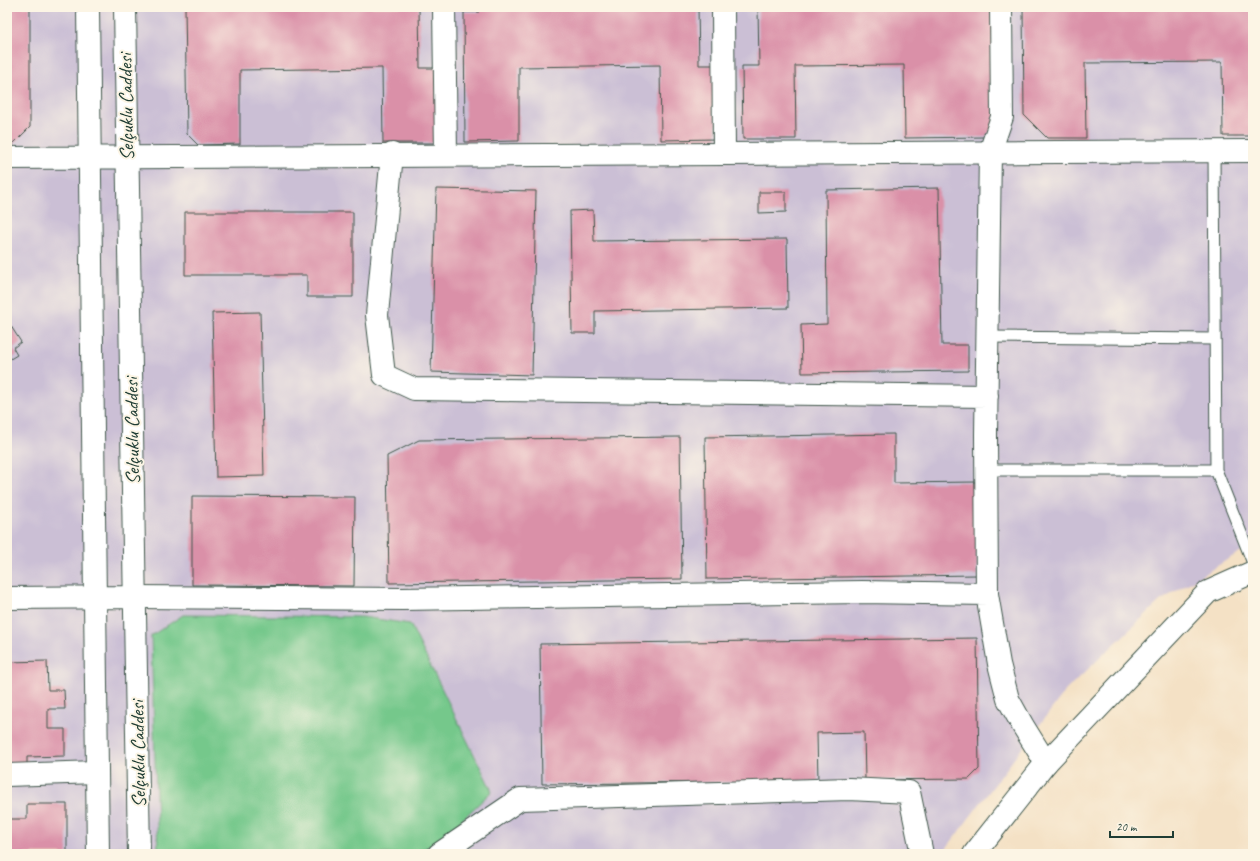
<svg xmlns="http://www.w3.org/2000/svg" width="1260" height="861" font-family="Caveat,sans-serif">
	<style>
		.industrial { fill: #cbbfd5 }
		.green { fill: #74c88b; stroke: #4a8260 }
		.building { fill: #da90a8 }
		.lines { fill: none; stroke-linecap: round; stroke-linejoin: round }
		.service-casing { stroke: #3f564a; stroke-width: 13 }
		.minor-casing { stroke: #3f564a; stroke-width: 24 }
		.tertiary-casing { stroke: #3f564a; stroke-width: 24 }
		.service { stroke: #fff; stroke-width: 11 }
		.minor { stroke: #fff; stroke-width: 22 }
		.tertiary { stroke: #fff; stroke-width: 22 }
		.labels { text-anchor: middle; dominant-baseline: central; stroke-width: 4; stroke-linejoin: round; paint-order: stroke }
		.street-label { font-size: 20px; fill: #1f3d34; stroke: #fcf5e5 }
	</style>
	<rect width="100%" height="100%" fill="#fcf5e5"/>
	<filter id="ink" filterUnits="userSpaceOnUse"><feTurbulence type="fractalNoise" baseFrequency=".025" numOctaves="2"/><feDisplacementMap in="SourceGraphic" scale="8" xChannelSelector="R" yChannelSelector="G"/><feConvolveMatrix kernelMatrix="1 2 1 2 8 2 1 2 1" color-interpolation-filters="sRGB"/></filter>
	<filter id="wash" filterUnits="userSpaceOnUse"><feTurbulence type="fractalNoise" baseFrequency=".012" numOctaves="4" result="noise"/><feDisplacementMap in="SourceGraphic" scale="16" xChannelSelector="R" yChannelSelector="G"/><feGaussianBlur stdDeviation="0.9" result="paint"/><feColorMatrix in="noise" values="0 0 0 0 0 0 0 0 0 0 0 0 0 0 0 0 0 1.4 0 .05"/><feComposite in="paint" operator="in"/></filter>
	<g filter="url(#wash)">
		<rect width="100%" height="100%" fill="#f4e1c5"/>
		<path class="industrial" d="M7,7H1253V544L1160,601L1066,690L942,854H7Z"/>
		<path class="green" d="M183,615L363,617L410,624L492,791L437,844L408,854H158L151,636Z"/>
		<g id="blocks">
			<path class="building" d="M7,7H30V127L9,148H7Z
				M185,7H419L420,68H437V143H383L382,68L240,70V144L198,145L187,134Z
				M479,7H698L699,65H716V139L661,140L660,65L519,67V141L465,142L464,12H479Z
				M758,7H994L995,126L985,137L905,138L904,65L795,66L796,139H743L742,66H759Z
				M1023,7H1253V136H1223L1222,62L1085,63L1086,138H1047L1024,115Z
				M939,188L942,345H968V371L802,373L801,325L827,324L826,190Z
				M436,189L536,191L532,375L431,372Z
				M759,192H786V212L759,213Z
				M593,210L594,241L787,239L788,308L595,311V333H572L570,211Z
				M185,212H353V297H307V275H185Z
				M260,312L264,476L216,477L212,313Z
				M7,320L21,342L13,348L17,355L7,361Z
				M894,434V483L976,482L977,575L707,579L705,437Z
				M680,437L682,579L389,583L387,456L419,440Z
				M192,496L355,497L354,586L192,585Z
				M8,511L9,528H7V512Z
				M977,638L979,769L969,779L865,780L864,732L817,733L818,781L542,784L540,644Z
				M47,661L48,690H64L65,709H48V729H65V756L27,757V773H7V662Z
				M27,804H67V854H7V819H27Z"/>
		</g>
	</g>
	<g filter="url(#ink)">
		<use href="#blocks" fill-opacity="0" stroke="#3f564a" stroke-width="1"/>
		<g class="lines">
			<g class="service-casing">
				<path id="service" d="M1214,151L1216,470L1253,563
					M987,337L1215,339
					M986,470H1216"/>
			</g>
			<g class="minor-casing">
				<path id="minor" d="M444,7L446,154
					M723,7L724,153
					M1001,7L1002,117L990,152L986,435L987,594L999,664L1008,699L1023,726L1046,763
					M392,154L377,315L384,375L414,389L987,396
					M135,597L402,599L862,592L987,594
					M7,775L97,772
					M439,854L520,799L849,789L909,792L922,854"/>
			</g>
			<g class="tertiary-casing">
				<path id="tertiary" d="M88,7L98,854
					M125,7L139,854
					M7,158L1253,151
					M7,598L135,597
					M974,854L1046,763L1208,592L1253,572"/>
			</g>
			<use href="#service" class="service"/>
			<use href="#minor" class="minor"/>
			<use href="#tertiary" class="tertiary"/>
		</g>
	</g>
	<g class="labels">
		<g class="street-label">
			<text transform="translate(126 107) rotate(-91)">Selçuklu Caddesi</text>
			<text transform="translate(132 431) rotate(-91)">Selçuklu Caddesi</text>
			<text transform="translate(138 754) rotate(-91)">Selçuklu Caddesi</text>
		</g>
	</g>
	<rect width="1260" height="861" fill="none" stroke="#fcf5e5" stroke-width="24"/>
	<path d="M1110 831v6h63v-6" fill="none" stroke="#1f3d34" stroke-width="2"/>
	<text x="1116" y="831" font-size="12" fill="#1f3d34" stroke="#fcf5e5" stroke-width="3" paint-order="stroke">20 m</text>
</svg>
